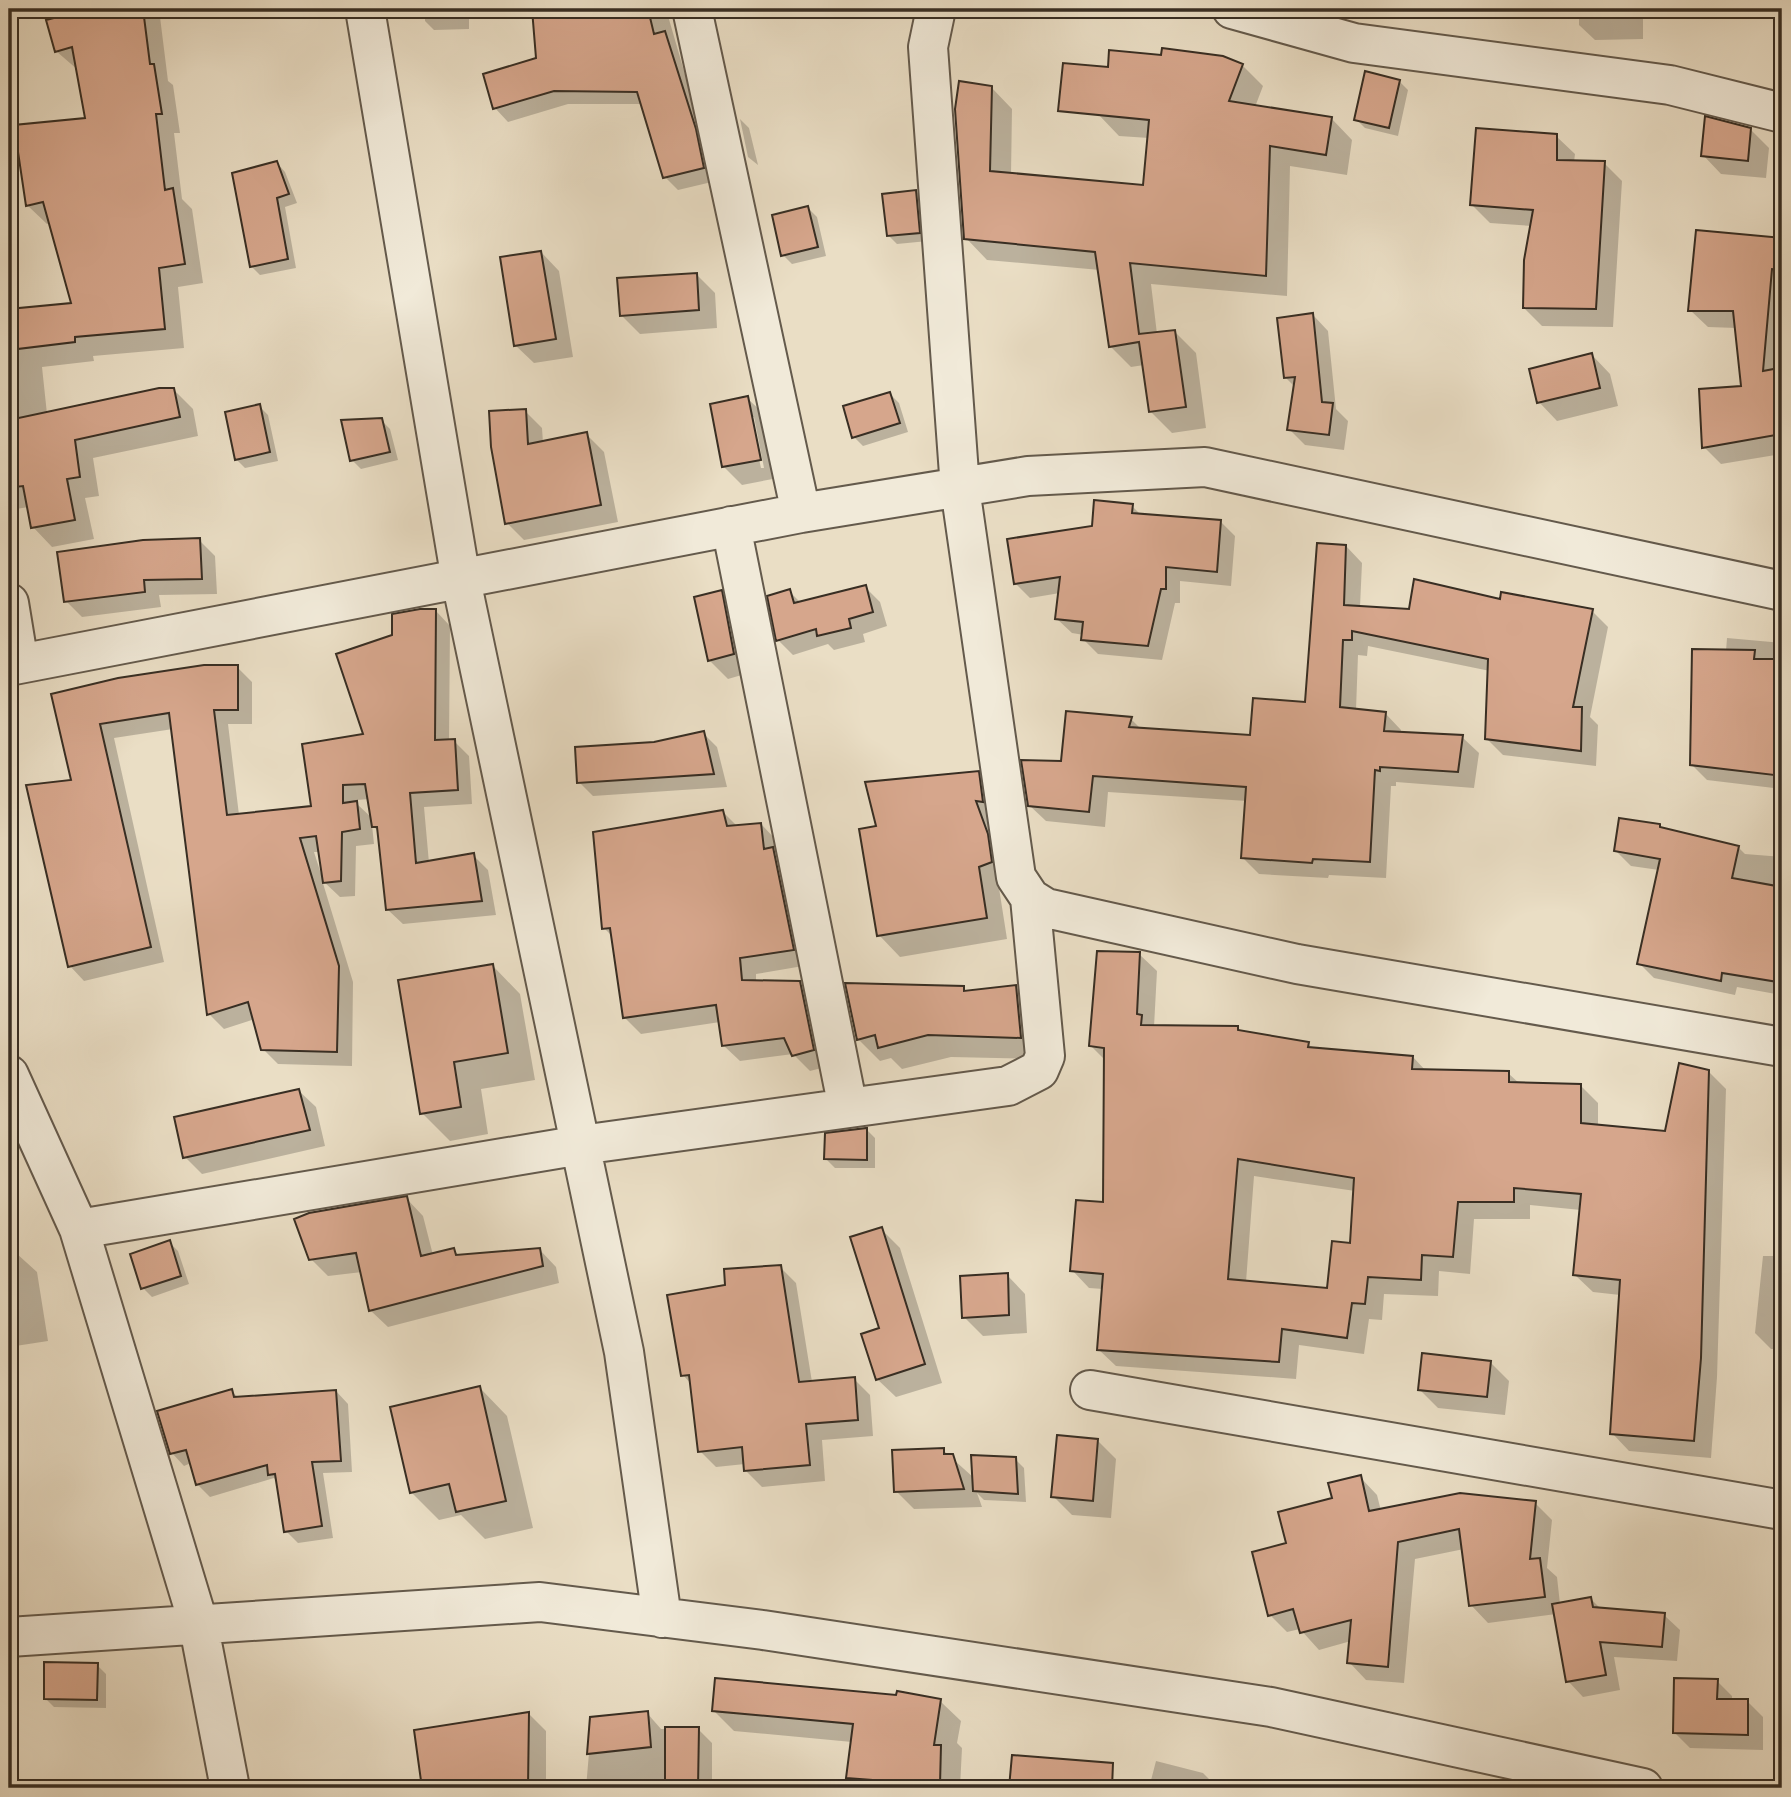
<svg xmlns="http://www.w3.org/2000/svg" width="1791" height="1797" font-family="'Libre Caslon Text',serif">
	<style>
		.shadow { fill: #0003; fill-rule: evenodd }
		.building { fill: #d6a68c; stroke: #382e23; stroke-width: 2; fill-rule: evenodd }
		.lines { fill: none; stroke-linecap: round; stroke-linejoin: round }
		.minor-casing { stroke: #645a4c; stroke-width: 42 }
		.minor { stroke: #f1ead9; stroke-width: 38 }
	</style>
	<rect width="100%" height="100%" fill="#eadec5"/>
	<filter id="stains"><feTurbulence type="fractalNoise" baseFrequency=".00286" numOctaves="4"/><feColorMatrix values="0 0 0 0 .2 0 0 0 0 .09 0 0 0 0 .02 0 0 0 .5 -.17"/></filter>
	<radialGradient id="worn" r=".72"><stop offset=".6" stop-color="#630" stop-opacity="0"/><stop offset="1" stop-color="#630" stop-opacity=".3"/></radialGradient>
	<path class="shadow" d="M96,9H152L160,17L168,81L173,85L180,133H174L182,199L192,209L203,283L178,287L184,348L93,356L94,361L42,367L47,414L173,389L193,409L198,436L93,458L99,496L85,498L94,539L52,547L33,527L29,507L9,510V311L74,304L51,223L47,224L27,205L14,127L87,119L78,70L56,51L48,21Z
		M425,9H469V29L434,30L425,21Z
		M534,9H666L716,181L678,190L665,177L643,104H568L508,122L495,108L538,60Z
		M1579,9H1643V39L1595,40L1579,25Z
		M1242,65L1263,86L1255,107L1331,118L1352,140L1347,175L1290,166L1287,296L1151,284L1157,334L1175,332L1196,353L1206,428L1172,433L1150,411L1144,365L1131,367L1110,346L1100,270L987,260L966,238L991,87L1012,109L1011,175L1145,187L1149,138L1119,136L1098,114Z
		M1399,81L1408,90L1398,136L1365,128L1356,119Z
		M740,119L749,128L758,165L748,157Z
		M1751,130L1769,148L1766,178L1721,174L1703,155Z
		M1556,136L1575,154L1574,162L1604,163L1622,181L1613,327L1542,326L1524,308L1532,226L1490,223L1472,205Z
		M277,163L285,172L297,203L285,207L296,268L260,275L251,266Z
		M916,191L925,200L928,241L897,244L888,235Z
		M808,208L817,217L826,256L792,264L783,255Z
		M1698,232L1782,239V454L1721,464L1704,447L1743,388L1737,328L1708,327L1690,310Z
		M541,252L559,271L573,357L534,363L515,345Z
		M696,274L715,293L717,328L640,334L621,315Z
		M1313,315L1328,331L1336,409L1348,421L1344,450L1305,445L1289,429L1295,387L1285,377Z
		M1592,355L1610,374L1618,406L1557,421L1539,402Z
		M890,394L899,403L908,432L863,446L854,437Z
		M747,398L766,416L778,478L742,485L723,466ZM750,417H754L764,468H761Z
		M259,406L268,415L278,461L245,468L236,459Z
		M525,411L542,428L543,443L586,434L604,452L618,522L524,540L507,523Z
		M381,420L390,429L398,460L361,469L352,460Z
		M1132,506L1142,516L1220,521L1235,536L1231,586L1180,581V603H1175L1162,660L1098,654L1083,639L1084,635L1072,633L1057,619L1060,593L1030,598L1015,583L1094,527Z
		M199,540L215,556L217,594L159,595L161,607L82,617L66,601Z
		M1346,546L1362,563L1360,607L1410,611L1502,601L1592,611L1608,627L1590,717L1598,725L1596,766L1503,755L1487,739L1490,671L1368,646L1367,656L1358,655L1356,710L1385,713L1401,730V734L1462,737L1479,753L1474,788L1396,782V786H1391L1386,878L1329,875L1328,878L1259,874L1243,858L1247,801L1108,792L1105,827L1046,821L1029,805L1062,763L1131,719L1142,730L1252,737L1307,703Z
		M865,587L880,602L887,626L863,634L865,642L834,650L828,644L793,655L778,640L789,591L801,603Z
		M721,592L740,611L752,672L728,679L710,661L696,598Z
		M436,611L450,626L449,741H454L469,756L472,804L424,807L429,863L473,855L488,870L496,915L403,924L388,910L379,832L372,825L374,844L356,846L355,896L340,897L322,880L353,982L352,1066L278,1064L263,1049L255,1019L224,1029L209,1014L173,729L114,738L164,962L84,981L70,966L73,781L53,696L237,667L252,682V724H228L239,815L313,807L366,735L394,636ZM369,799L373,819L357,804V800ZM314,852H320L324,876L322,877Z
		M1727,638L1782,643V789L1707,780L1691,764L1726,651Z
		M703,733L717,747L727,787L593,796L579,782L654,744Z
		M978,773L1000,795L1012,884L999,888L1007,939L900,957L879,935L878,828Z
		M722,811L738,827L761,824L777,841L809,965L756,974V982L799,983L816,1000L829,1066L810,1071L793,1054L740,1061L723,1045L720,1022L641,1034L625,1018L613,937L604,928Z
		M1659,826L1663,830L1738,847L1745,854L1782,857V995L1737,987L1735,995L1654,978L1639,963L1659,870L1631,866L1616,851Z
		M1139,954L1157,971L1154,1027L1238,1028L1242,1032L1308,1044L1314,1049L1413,1057L1426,1071L1508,1073L1520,1084L1581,1086L1598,1103V1127L1666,1133L1708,1071L1726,1089L1717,1377L1711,1458L1629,1451L1612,1433L1620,1295L1593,1292L1575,1275L1581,1210L1530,1205V1219H1474L1470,1274L1439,1271L1438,1296L1384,1294L1382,1320L1369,1319L1364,1354L1299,1345L1296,1379L1116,1366L1098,1349L1103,1289L1089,1288L1072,1270L1105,1204L1106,1061L1091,1046ZM1254,1176L1355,1191L1352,1245L1329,1290L1246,1282Z
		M493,966L520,994L535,1080L481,1089L488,1134L450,1141L422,1113Z
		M1016,987L1038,1009L1042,1059L951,1057L902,1069L891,1058L880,1061L858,1039L963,988L968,993Z
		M299,1091L316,1107L325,1146L202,1174L185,1157Z
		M866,1129L875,1138V1168H835L826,1159Z
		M9,1165L12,1168L16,1253L37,1272L48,1341L9,1347Z
		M406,1198L423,1216L433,1255L453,1250L460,1256L539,1249L556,1267L559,1283L388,1327L370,1310L362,1272L328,1276L311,1259Z
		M881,1229L900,1248L942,1383L896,1397L877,1379L881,1329Z
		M169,1242L178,1251L189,1284L152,1297L143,1288Z
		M1763,1256H1782V1349H1771L1755,1333Z
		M780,1267L796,1283L812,1382L854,1379L870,1395L873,1436L822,1440L825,1481L762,1487L746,1471L745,1464L716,1467L700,1451L692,1385L683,1375L727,1286Z
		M1007,1275L1025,1294L1027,1333L983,1336L964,1317Z
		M1490,1362L1509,1381L1505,1415L1438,1408L1419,1389Z
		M480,1388L507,1416L533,1528L485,1539L461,1515L439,1520L411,1492Z
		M231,1391L239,1398L336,1391L348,1404L352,1472L323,1473L333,1538L298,1543L286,1531L279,1483L274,1478L210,1497L198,1485L191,1463L184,1466L172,1453Z
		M1098,1441L1116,1459L1111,1518L1072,1515L1053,1496Z
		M943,1450L974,1478L1015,1459L1024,1468L1026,1502L984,1500L977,1493L982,1507L914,1509L896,1491Z
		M1360,1477L1377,1495L1381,1511L1535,1503L1552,1520L1547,1568L1557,1577L1560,1604L1590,1598L1601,1609L1664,1615L1680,1630L1677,1661L1614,1657L1620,1690L1583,1697L1568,1681L1556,1614L1488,1623L1471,1605L1464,1549L1415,1559L1404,1683L1366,1680L1349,1662L1351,1641L1319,1650L1300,1629L1287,1632L1270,1615L1288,1545Z
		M97,1665L106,1674V1708L54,1707L45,1698Z
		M1717,1681L1732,1696V1701H1747L1763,1717V1750L1690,1748L1675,1733Z
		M940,1701L961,1721L957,1743L962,1748L960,1788H858L848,1778L852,1742L734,1731L714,1711Z
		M647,1713L661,1729H698L712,1743V1788H586L592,1718Z
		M529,1714L546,1731V1788H424L416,1732Z
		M1156,1761L1203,1773L1218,1788H1149Z"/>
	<path class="building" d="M89,9H143L150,64H154L162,114H156L165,190L173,188L185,264L159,268L165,329L75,337V342L9,350V309L71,303L43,202L26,206L14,125L85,118L72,47L55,52L46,20Z
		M532,9H648L654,34L665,31L696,129L704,168L663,178L637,92L554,91L493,109L483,74L536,58Z
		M1162,48L1223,56L1243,64L1229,101L1332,117L1326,155L1270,146L1266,276L1130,263L1139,334L1175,330L1186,407L1149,412L1139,342L1109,347L1095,252L964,239L955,109L959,81L992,86L990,171L1143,185L1149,120L1058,111L1063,63L1108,67L1109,50L1161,55Z
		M1365,71L1400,80L1389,128L1354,120Z
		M1705,116L1751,128L1748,161L1701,156Z
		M1476,128L1557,134V160L1605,161L1596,309L1523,308L1524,260L1533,210L1470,205Z
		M277,161L289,194L277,198L288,259L250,267L232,173Z
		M916,190L920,233L887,236L882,194Z
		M808,206L818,247L781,256L772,215Z
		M1696,230L1782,238V270L1772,269L1763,371L1779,368L1782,387V434L1702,448L1699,389L1741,386L1733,311H1688Z
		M541,251L556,339L514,346L500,257Z
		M697,273L699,310L620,316L617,278Z
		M1313,313L1322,402L1333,403L1329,435L1287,430L1295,377L1284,378L1277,318Z
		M1592,353L1600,388L1537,403L1529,369Z
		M159,388H174L180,417L75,440L80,477L67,479L75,520L31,528L23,486L15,487L9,448V420Z
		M890,392L900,423L852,438L843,406Z
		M748,396L761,460L722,467L710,404Z
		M260,404L270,452L235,460L225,412Z
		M526,409L528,444L587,432L601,505L505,524L491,447L489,411Z
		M382,418L390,452L350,461L341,420Z
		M1094,500L1133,504L1132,513L1221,520L1217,572L1166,567V589H1161L1148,646L1081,640L1083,622L1055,619L1060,577L1014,584L1007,539L1092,526Z
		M200,538L202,579L144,580L145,592L64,602L57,552L143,540Z
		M1317,543L1346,545L1344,605L1409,609L1414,579L1500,599L1501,592L1593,609L1573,707H1582L1581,751L1485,739L1488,659L1352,631V640H1343L1340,707L1386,712L1384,731L1463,735L1458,772L1380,767V771L1375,770L1370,862L1313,859L1312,863L1241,858L1246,787L1093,776L1089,812L1028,806L1021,760L1061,761L1066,711L1132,717L1129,727L1250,735L1253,698L1305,702Z
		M866,585L873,612L849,619L851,628L817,636L816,629L776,641L767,596L790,589L794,603Z
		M722,590L734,654L708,661L694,597Z
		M420,609H436L435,740L455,739L458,790L410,793L416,863L474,853L482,901L386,910L377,827H372L365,784L343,785V803L357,801L360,829L342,832L341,881L323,883L316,836L300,838L339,966L337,1052L261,1050L248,1002L207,1015L169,713L100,724L151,947L68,967L26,785L71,780L51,694L118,678L204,665H238V710H214L227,815L311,806L302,744L363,734L336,654L392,635V614Z
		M1692,649L1755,650L1754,659H1777L1774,775L1690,765Z
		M704,731L714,774L577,783L575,747L654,742Z
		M979,771L983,802L976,801L988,834L992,862L979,867L987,918L877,936L859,829L876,826L865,782Z
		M723,810L727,826L761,823L764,849L773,847L794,950L740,958L742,980L800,981L814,1050L792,1056L784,1038L722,1046L716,1005L623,1018L610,928L602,929L593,832Z
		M1619,818L1660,824V827L1739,846L1732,878L1782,887V954L1778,982L1722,973L1721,981L1637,964L1660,859L1614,851Z
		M1097,951L1140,952L1137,1014L1142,1015L1141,1025L1238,1026V1030L1309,1042L1308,1047L1413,1056L1412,1069L1509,1071V1082L1581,1084V1123L1665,1131L1679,1063L1709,1070L1701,1358L1694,1441L1610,1434L1620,1280L1573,1275L1581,1194L1514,1188V1202H1458L1453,1257L1422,1255L1421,1280L1368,1277L1365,1304L1352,1303L1347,1338L1282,1329L1279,1362L1097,1350L1103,1274L1070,1271L1076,1200L1103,1202L1104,1048L1089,1046ZM1238,1159L1354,1178L1350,1243L1332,1241L1327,1288L1228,1279Z
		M493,964L508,1053L454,1062L461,1107L420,1114L398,980Z
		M845,983L964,986V991L1016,985L1021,1038L928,1035L878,1048L875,1035L857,1040Z
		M299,1089L310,1130L183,1158L174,1117Z
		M867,1128V1160L824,1159L825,1133Z
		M407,1196L421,1256L454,1248L456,1255L540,1248L543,1266L369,1311L356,1253L309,1260L294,1219L309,1213Z
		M882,1227L925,1364L876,1380L861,1334L879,1328L850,1237Z
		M170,1240L181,1276L141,1289L130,1254Z
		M781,1265L799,1382L855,1377L858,1420L806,1424L810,1465L744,1471L742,1447L698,1452L689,1375L681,1376L667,1295L725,1285L724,1269Z
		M1008,1273L1009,1315L962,1318L960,1276Z
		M1422,1353L1491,1361L1487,1397L1418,1390Z
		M480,1386L506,1501L456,1512L449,1484L410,1493L390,1407Z
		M232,1389L234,1397L336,1390L341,1461L312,1462L322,1526L284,1532L275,1474L268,1475L267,1465L196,1485L186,1450L170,1454L157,1411Z
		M1057,1435L1098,1439L1093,1501L1051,1497Z
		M944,1448V1454H953L964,1489L894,1492L892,1450Z
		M971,1455L1016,1457L1018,1494L973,1491Z
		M1361,1475L1369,1511L1460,1493L1536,1501L1530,1559L1540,1558L1545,1597L1469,1606L1459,1529L1398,1542L1388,1667L1347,1663L1351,1620L1300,1633L1293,1609L1268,1616L1252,1552L1286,1543L1278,1512L1332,1498L1328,1483Z
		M1591,1597L1593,1607L1665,1613L1662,1647L1600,1642L1606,1675L1566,1682L1552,1604Z
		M44,1662L98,1663L97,1700L44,1699Z
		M715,1678L896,1695L897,1691L941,1699L934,1745H941L940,1785L846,1778L853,1724L712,1711Z
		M1674,1678L1718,1679L1717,1699H1748V1735L1673,1733Z
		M648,1711L651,1747L587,1754L590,1717Z
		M529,1712L528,1788H422L414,1730Z
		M665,1727H699L698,1788H665Z
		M1012,1755L1113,1763L1112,1788H1009Z"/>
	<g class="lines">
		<g class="minor-casing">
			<path id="minor" d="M365,9L461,580L624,1352L662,1618
				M692,9L801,513
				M936,9L928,47L960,488L1016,877L1030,898L1046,908L1297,964L1782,1047
				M1232,9L1354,43L1670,85L1782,113
				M731,526L848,1108
				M9,603L19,664
				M9,666L801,513L1028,476L1205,467L1782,591
				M9,1075L79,1229L198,1622L230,1788
				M79,1229L581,1145L1008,1086L1039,1070L1045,1056L1030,898
				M1090,1390L1782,1510
				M9,1637L540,1602L763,1630L1271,1707L1643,1788"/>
		</g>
		<use href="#minor" class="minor"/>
	</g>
	<rect width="1791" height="1797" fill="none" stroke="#eadec5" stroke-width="35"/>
	<rect x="10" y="10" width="1770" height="1776" fill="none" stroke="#382e23" stroke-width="3.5"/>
	<rect x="18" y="18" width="1756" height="1762" fill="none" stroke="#382e23" stroke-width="2"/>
	<rect width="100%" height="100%" filter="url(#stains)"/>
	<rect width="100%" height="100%" fill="url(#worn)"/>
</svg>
